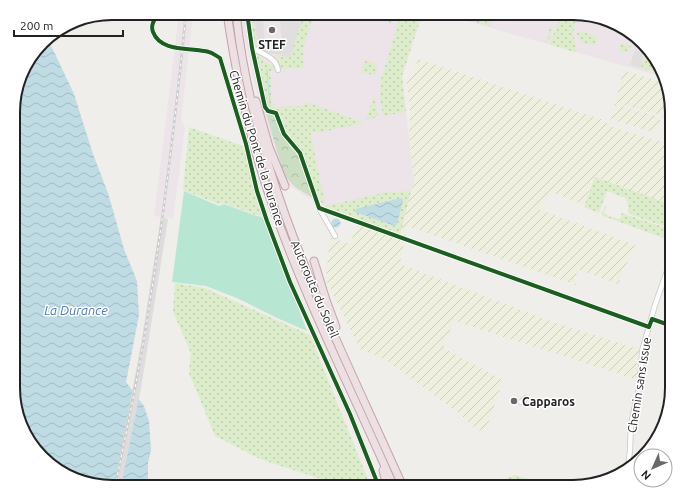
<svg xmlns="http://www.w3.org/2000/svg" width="685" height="500" font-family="Ubuntu,sans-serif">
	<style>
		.industrial { fill: #ede4e9 }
		.farmland { fill: url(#farmland-furrows) }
		.grass { fill: url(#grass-dots) }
		.forest { fill: url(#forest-crowns) }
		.pitch { fill: #b7e6d2 }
		.parking { fill: #e0dfde }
		.water { fill: url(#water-waves) }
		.pier { fill: #dedddd }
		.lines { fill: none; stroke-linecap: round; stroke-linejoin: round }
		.stream { stroke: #bfdbe3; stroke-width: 1 }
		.minor-casing { stroke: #c9c8c7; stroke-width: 6 }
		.highway-casing { stroke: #c5a2ac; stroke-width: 9 }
		.minor { stroke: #fdfcfc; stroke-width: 4.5 }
		.highway { stroke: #ece0e2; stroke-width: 7 }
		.rail-casing { stroke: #ccc; stroke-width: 2.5 }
		.rail { stroke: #fff; stroke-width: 1; stroke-dasharray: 3; stroke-linecap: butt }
		.cycleway-casing { stroke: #fff; stroke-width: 6 }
		.cycleway { stroke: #1b5e20; stroke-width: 4 }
		.poi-dot { fill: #6a6968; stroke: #fff; stroke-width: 1.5 }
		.labels { text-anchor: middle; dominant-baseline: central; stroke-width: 3; stroke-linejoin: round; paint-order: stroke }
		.poi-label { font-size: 12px; font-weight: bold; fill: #222; stroke: #fff }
		.street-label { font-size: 12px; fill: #222; stroke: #fff }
		.water-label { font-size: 13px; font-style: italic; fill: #4a7aab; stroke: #fff }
		.rim { fill: none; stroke: #222; stroke-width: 2 }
	</style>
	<defs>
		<pattern id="farmland-furrows" width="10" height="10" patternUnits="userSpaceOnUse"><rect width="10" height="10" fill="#efefdf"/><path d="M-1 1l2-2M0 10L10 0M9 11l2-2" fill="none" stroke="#cdcdbf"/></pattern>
		<pattern id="grass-dots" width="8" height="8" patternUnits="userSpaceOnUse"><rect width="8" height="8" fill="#ddeccb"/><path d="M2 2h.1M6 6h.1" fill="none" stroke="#bdcaae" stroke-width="1.8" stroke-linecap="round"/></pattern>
		<pattern id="forest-crowns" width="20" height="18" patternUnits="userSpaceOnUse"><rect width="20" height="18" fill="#cbdec1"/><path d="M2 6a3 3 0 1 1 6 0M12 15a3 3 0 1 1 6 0" fill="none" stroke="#aebea6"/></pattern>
		<pattern id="water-waves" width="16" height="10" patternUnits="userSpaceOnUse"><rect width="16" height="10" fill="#bfdbe3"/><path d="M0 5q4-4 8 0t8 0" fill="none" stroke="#a4bcc2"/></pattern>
	</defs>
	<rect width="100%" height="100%" fill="#f0eeeb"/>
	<path class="industrial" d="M179,13H193L181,121L185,128L173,219L154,216Z
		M239,13H423L402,76L414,182L400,234L326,207L305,196L289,185L283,176L259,102Z
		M437,13H579L633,34L662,68L664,77Z"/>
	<path class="farmland" d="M418,59L604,120L610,126L672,145V205L594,177L584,205L551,192L538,209L635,245L618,284L577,269L576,285L407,226L400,264L545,319L641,350L644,362L638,380L454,321L443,348L503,380L487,427L478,431L460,414L386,360L360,349L326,280L329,244L331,238L350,244L359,220L400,234L414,182L409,135L410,108L406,78L413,76Z
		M625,71L666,83L672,106V121L658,114L615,103L622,75Z
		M615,104L660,117V122L657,130L655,133L610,119Z
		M672,265V289L664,287Z"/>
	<path class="grass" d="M250,13H253L254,27H256L257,45L254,41Z
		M304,13H314L303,49V68L279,69L278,56L290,58Z
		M379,13L396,14L393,22L388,23L377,19Z
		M472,13H495L490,26L470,21Z
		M562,13H580L577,20H576L573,34L577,53L549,44L552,39Z
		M400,16L403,17L404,16L420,20L402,76L406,112L383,116L380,97L381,80Z
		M551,25L553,29L549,40L545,42Z
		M579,31L597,36L596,42L593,45C584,44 579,42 577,33Z
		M620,43L630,46L631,47L629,51L622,53C618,51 619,47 620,43Z
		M645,51C653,53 661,66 663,74L641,68Z
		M255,53L260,54L265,62L274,65L275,70L270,71L273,107L305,106V103L307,102L362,122L359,124L317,133L310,131L325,204L318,200L285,133L279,114L276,112L268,110Z
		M366,60C371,62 378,63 378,69L376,68L375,71L377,73L375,75L362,73L363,65Z
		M374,95L378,116L374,118L366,120Z
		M189,127L240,145L246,149L262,216L256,215L224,203L219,204L183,190Z
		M595,177L672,205V229L632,215L628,212V203L625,198L607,191L599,213L584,207Z
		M412,187L400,234L326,207V206L387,192L408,191Z
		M605,206L606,207L604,214L619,219H620L622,213L672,230V241L603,216L601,213V212H603Z
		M175,283L205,288L310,335L371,487H350L327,481L260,459L215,436L189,373L191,353L173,312Z
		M515,475L551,487H487Z"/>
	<path class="forest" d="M265,110L268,113L274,114L297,151L307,176L313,198L295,187L284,175Z"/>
	<path class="pitch" d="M184,191L219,206L224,204L257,216L263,217L307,331L277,318L239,299L206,286L172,282Z"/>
	<path class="parking" d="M253,13H255L256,20H263L265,44L282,43L279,13H304L290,58L259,50Z
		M635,50L644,52L640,68L630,65Z"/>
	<path class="water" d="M47,37L74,94L93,154L108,193L124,249L137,281L139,315L126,382L144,406L149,421L151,450L148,463V487H106L52,466L26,437L14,401V99L26,63Z
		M401,198L403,200L397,224L395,226L355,212L356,209Z
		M331.5 223a4.5 4.5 0 1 1 9 0a4.5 4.5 0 1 1-9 0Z"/>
	<path class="pier" d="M161,217L168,219L141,388L121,487H114L141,344Z"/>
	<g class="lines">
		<path class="stream" d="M267,70L270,107
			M270,115L277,138"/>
		<g class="minor-casing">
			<path id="minor" d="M160,13C155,19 150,24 153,32C161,53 192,47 209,52C213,53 216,56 220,58L246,144L257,191L267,221L290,282L350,414L379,487
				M247,13L252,48L266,110L276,113L284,134L300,153L319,208L335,236
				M398,14V13
				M252,48C263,54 276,57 278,70
				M521,402L526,398
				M628,468L630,450L631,424L640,384L642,351L655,305L672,257"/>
		</g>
		<g class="highway-casing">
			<path id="highway" d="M227,13C236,75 249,136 269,195C303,296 352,390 394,487
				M236,13C254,182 335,334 403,487
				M256,101L269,147L285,186
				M314,261L326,300L336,327
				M383,470L387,487"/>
		</g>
		<use href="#minor" class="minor"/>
		<use href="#highway" class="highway"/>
		<g class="rail-casing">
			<path id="rail" d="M115,487C127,429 139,372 148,314C164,214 176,114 186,13"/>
		</g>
		<use href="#rail" class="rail"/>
		<g class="cycleway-casing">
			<path id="cycleway" d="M160,13C155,19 150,24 153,32C161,53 192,47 209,52C213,53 216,56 220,58L246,144L257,191L267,221L290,282L350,414L379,487
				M247,13L252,48L265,107L268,111L276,113L284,134L300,153L319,208L649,327L652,319L672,326"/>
		</g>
		<use href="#cycleway" class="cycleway"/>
	</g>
	<g class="poi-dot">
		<circle cx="272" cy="30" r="4"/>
		<circle cx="514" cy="401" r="4"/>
	</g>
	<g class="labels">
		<g class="poi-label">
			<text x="272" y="44">STEF</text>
			<text x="522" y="401" text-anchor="start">Capparos</text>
		</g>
		<g class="street-label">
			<text transform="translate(257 148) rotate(73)">Chemin du Pont de la Durance</text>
			<text transform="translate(315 289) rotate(67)">Autoroute du Soleil</text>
			<text transform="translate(639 385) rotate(-81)">Chemin sans Issue</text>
		</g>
		<g class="water-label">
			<text x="76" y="310">La Durance</text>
		</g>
	</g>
	<path d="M0 0H685V500H0ZM112 20H573A92 92 0 0 1 665 112V388A92 92 0 0 1 573 480H112A92 92 0 0 1 20 388V112A92 92 0 0 1 112 20Z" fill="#fff" fill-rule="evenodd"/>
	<path class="rim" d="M112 20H573A92 92 0 0 1 665 112V388A92 92 0 0 1 573 480H112A92 92 0 0 1 20 388V112A92 92 0 0 1 112 20Z"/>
	<g transform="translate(653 468) rotate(225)"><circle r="19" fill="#ffffff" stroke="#a7a7a7"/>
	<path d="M0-3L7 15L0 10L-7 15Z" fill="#6a6968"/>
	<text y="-6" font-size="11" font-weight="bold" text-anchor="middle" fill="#222222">N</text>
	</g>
	<path d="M14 30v6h109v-6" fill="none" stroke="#222222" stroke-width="2"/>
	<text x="20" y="30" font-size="12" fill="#222222" stroke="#ffffff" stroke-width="3" paint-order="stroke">200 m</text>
</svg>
